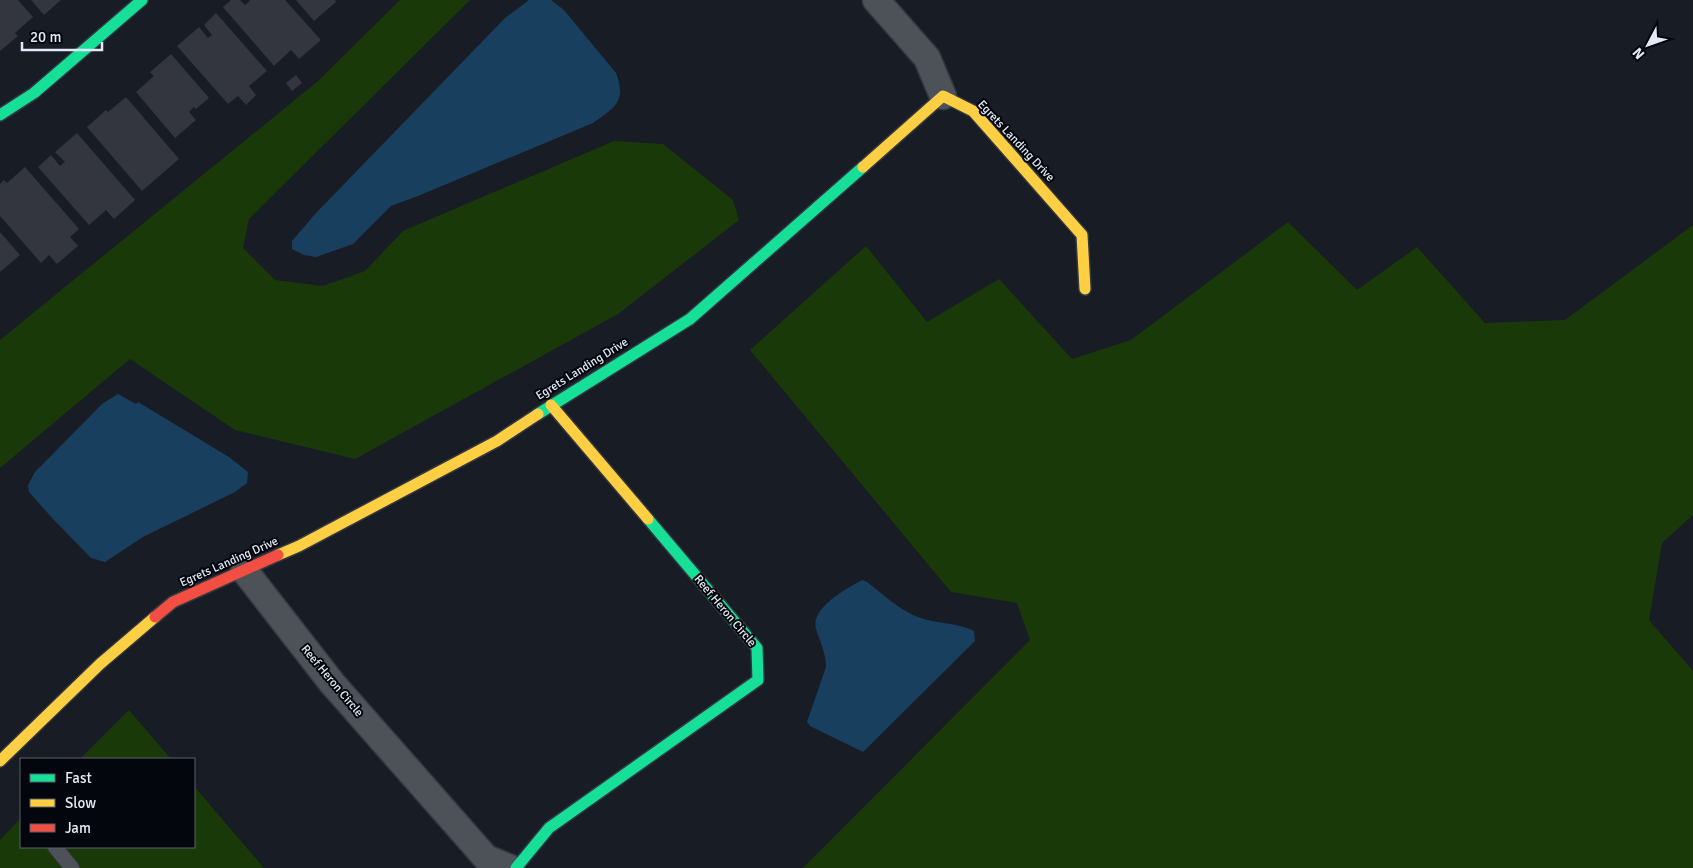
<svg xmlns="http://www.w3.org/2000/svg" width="1693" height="868" font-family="Signika,sans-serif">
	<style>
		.green { fill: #193a08 }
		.water { fill: #193f5e }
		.building { fill: #34363f }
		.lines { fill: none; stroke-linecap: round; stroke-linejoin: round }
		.lane-casing { stroke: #343840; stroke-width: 16 }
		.street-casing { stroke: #343840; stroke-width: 29 }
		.fast-casing { stroke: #343840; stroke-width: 14 }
		.slow-casing { stroke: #343840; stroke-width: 14 }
		.jam-casing { stroke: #343840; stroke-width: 14 }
		.lane { stroke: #4d5259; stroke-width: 14 }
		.street { stroke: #4d5259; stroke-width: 26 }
		.fast { stroke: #16e098; stroke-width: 11 }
		.slow { stroke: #ffcf43; stroke-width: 11 }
		.jam { stroke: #f24e42; stroke-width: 11 }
		.labels { text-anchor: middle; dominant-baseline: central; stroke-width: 4; stroke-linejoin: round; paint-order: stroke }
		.street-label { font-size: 12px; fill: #e3eaf5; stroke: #03060c }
	</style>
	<rect width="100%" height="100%" fill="#171c25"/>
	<path class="green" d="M400,0H470L249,219L243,248L275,280L323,286L365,271L403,231L614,141L663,144L733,200L739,220L618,314L355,459L235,430L130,359L0,468V340L318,81Z
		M1288,222L1357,290L1417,247L1485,323L1565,320L1693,225V515L1662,543L1649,620L1693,671V868H803L1030,640L1017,603L951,592L750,350L866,246L927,322L999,279L1072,359L1131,340Z
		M129,710L171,759H80Z
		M194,786L264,868H0V840L21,818V847H194Z"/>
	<path class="water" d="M529,0H551L564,10L616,73C627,102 614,108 593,123L418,196L391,206L353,244L316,257L304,255L292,249V241L316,213L505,18Z
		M118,394L136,404L138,402L229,457L248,472L247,483L235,492L143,537L105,562L91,558L53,519L29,492L28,485L35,472L102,404Z
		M862,580L867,582C883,594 899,610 918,617C936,624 956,622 974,631L975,641L863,752L810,726L807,722L826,667C826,653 820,642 816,629C810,608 846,589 862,580Z"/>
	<path class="building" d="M0,0H18L33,17L15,33L18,36L0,51Z
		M31,0H61L44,15Z
		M231,0H240L245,5L250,1L249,0H285L321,40L299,59L291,50L274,66L223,7Z
		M296,0H335L336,2L314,21Z
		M216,13L267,71L249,86L256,95L246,105L238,96L228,104L177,46L199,27L208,38L212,35L204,25Z
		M171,54L209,98L196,109L194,107L189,112L196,120L175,138L136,92L154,76L150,72Z
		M296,75L302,83L292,91L286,83Z
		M126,97L179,159L142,191L87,127L106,110L108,112Z
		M77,133L135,200L114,219L106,210L89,225L38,167L51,155L60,166L65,162L55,152Z
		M25,167L79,229L70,237L78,246L57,264L49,255L41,263L0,216V184L4,180L7,183Z
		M0,232L20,255L0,272Z"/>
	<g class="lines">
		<g class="lane-casing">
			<path id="lane" d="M55,847L72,868"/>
		</g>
		<g class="street-casing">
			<path id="street" d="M876,0L927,58L943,96
				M244,570L332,683L486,858L510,868"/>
		</g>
		<g class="fast-casing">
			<path id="fast" d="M0,115L34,93L142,0
				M538,414L690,319L863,167
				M516,868L549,828L758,680L757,648L648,519"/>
		</g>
		<g class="slow-casing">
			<path id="slow" d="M863,167L943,96L973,111L1082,235L1085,289
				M551,405L648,519
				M278,555L299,546L497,441L538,414
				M0,761L100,664L155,617"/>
		</g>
		<g class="jam-casing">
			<path id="jam" d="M155,617L173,602L278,555"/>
		</g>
		<use href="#lane" class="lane"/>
		<use href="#street" class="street"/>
		<use href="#fast" class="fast"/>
		<use href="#slow" class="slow"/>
		<use href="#jam" class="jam"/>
	</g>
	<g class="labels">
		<g class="street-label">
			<text transform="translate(1016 141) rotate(47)">Egrets Landing Drive</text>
			<text transform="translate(582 369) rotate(-32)">Egrets Landing Drive</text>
			<text transform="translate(229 562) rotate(-24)">Egrets Landing Drive</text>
			<text transform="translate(725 611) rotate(50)">Reef Heron Circle</text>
			<text transform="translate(332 681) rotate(50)">Reef Heron Circle</text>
		</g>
	</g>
	<rect x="20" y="758" width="175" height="90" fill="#03060c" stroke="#5d6169"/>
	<rect x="30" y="774" width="25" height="8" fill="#16e098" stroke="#5d6169"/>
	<text x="65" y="783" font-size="15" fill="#e3eaf5">Fast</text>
	<rect x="30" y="799" width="25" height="8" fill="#ffcf43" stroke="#5d6169"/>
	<text x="65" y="808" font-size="15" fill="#e3eaf5">Slow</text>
	<rect x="30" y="824" width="25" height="8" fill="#f24e42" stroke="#5d6169"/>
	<text x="65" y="833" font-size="15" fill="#e3eaf5">Jam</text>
	<g transform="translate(1648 45) rotate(229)" stroke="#03060c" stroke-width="4" paint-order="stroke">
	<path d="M0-4L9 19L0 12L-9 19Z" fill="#e3eaf5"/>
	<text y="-8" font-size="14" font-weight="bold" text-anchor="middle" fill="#e3eaf5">N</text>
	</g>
	<path d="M22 42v8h80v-8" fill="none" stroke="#e3eaf5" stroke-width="2.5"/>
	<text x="30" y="42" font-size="15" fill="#e3eaf5" stroke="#03060c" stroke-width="4" paint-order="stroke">20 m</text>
</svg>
